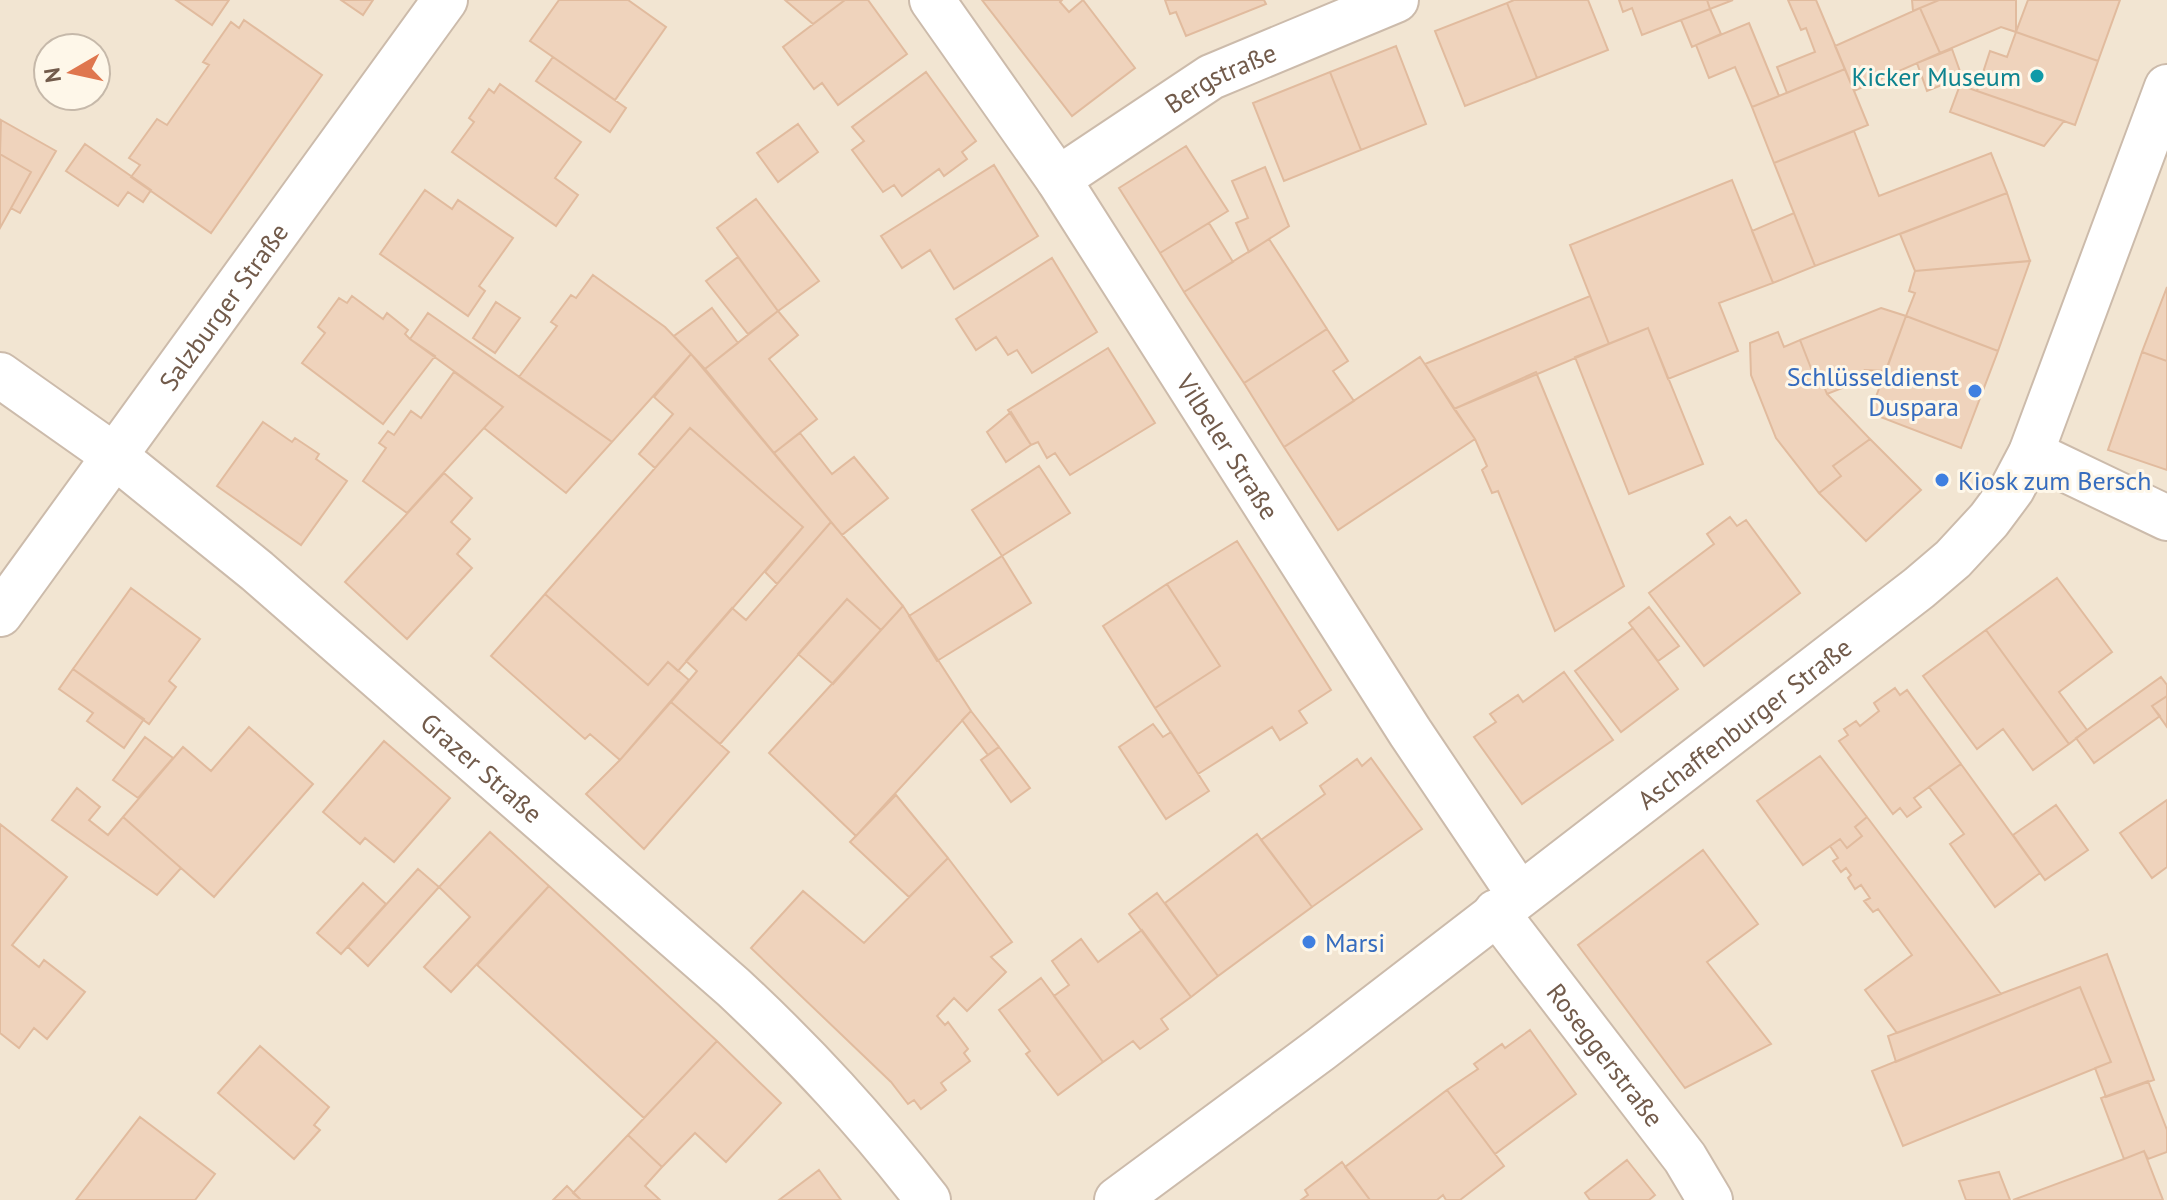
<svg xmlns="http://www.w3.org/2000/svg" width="2167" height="1200" font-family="'PT Sans',sans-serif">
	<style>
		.residential { fill: #f2e5d2; fill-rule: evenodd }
		.building { fill: #efd3bc; stroke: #e1bb9e; stroke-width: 2 }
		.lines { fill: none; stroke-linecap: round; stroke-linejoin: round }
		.minor-casing { stroke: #ccbbab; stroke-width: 48 }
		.tertiary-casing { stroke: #ccbbab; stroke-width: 48 }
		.minor { stroke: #fff; stroke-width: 44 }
		.tertiary { stroke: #fff; stroke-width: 44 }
		.culture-dot { fill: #0f9aa8; stroke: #fef7e9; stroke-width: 3 }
		.shop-dot { fill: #3f7fe0; stroke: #fef7e9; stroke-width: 3 }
		.labels { text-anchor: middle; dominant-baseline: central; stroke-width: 6; stroke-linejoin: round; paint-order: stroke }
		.culture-label { font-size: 26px; fill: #0d838f; stroke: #fef7e9; text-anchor: end }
		.street-label { font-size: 26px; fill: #725b4b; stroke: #fef7e9 }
		.shop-label { font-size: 26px; fill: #366cbe; stroke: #fef7e9; text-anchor: start }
	</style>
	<rect width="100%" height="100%" fill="#fbf3e3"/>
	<path class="residential" d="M0,0H2167V1200H0ZM48,48H96V96H48Z"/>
	<path class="building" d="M176,0H229L212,25Z
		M341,0H373L363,15Z
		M559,0H628L666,27L615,100L530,41Z
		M785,0H845L813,24Z
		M845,0H868L907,54L838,105L822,83L814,89L783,47Z
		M982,0H1062L1060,2L1069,12L1083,0L1135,68L1072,116Z
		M1165,0H1264L1266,4L1186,36L1176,12L1170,14Z
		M1514,0H1588L1608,50L1537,78L1507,3Z
		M1619,0H1707L1710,9L1642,35L1632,8L1623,12Z
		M1707,0H1733L1710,9Z
		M1788,0H1816L1845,69L1787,93L1777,67L1815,52L1806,28L1801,30Z
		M1912,0H1939L1913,11Z
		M1939,0H2016V32L2001,27L1940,53L1920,8Z
		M2028,0H2120L2098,61L2016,32Z
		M1507,3L1537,78L1465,106L1435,31Z
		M1920,8L1940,53L1854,91L1835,46Z
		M1710,9L1721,34L1692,47L1681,20Z
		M244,20L322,75L211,233L131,177L140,165L129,158L157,119L167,125L209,65L203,62L231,22L239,28Z
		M1749,23L1779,96L1752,107L1735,67L1709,78L1696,45Z
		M2016,32L2098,61L2075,125L1977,91L1990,51L2007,57Z
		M1396,46L1426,124L1361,150L1330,72Z
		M1952,49L1962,77L1927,91L1917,63Z
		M553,57L626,108L610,132L536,81Z
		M1845,69L1868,125L1774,163L1752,107Z
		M926,72L976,141L962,152L967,159L944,176L939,169L902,196L894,185L883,192L852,150L864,141L852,127Z
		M1330,72L1361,150L1284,181L1253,103Z
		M500,84L581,142L555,178L578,195L556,226L452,152L474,122L469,118L489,89L494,93Z
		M1960,85L1977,91L2064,121L2044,146L1950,112Z
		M1,120L56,151L20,213L11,208L31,172L0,154Z
		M798,124L818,152L778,182L757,153Z
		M1854,131L1879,196L1991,153L2007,193L1815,266L1774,163Z
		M85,144L151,190L143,202L128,192L118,206L66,171Z
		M1186,146L1228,211L1160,253L1119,188Z
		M0,154L31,172L0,228Z
		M994,165L1038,236L954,289L930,250L902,268L881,236Z
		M1265,167L1289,226L1249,252L1236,223L1248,218L1232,181Z
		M1732,180L1773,283L1719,303L1738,351L1668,379L1648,328L1609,344L1570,245Z
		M425,190L452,209L458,200L513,238L479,286L485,291L468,316L380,254Z
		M2007,193L2030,261L1915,271L1900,234Z
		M756,199L819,281L778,311L717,228Z
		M1794,213L1815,266L1773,283L1752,231Z
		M1209,223L1233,262L1184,292L1160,253Z
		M1269,239L1327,329L1244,383L1184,292Z
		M738,257L778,311L748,334L706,281Z
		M1052,258L1097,332L1032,373L1017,350L1008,355L996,337L976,350L956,319Z
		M2030,261L1998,351L1906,316L1915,293L1909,291L1915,271Z
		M593,275L665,327L691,354L612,442L519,377L557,326L551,322L571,295L576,298Z
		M2167,287V361L2142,352Z
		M352,296L383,319L387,313L408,330L405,334L410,339L435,356L383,424L302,363L325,333L318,327L339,298L347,303Z
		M1590,296L1609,344L1454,409L1425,364Z
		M496,302L520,318L495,353L473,338Z
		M712,308L738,343L705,369L674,336Z
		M1881,308L1906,316L1886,371L1865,370L1868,378L1827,394L1816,366L1811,368L1800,340Z
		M778,311L798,335L769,359L817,419L774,453L705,369Z
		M428,313L612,442L566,493L484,428L503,407L410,339Z
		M1906,316L1998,351L1961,448L1870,413Z
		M1648,328L1703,464L1629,494L1575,357Z
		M1327,329L1348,361L1333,371L1354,401L1284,447L1244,383Z
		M1778,332L1784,347L1800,340L1811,368L1816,366L1827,394L1870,439L1833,466L1841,476L1819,493L1776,438L1751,375L1750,343Z
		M1108,348L1155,423L1070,475L1055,453L1047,458L1038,442L1031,445L1008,410Z
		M2142,352L2167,361V470L2108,450Z
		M691,354L831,522L777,584L765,572L803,527L690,428L655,468L639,454L673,414L654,397Z
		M1420,357L1475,439L1338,530L1284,447Z
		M454,372L503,407L407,513L363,481L386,448L379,443L388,431L394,435L411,411L421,418Z
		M1536,372L1624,586L1555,631L1498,491L1492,493L1482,470L1487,466L1475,439L1454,409Z
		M1011,412L1031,445L1006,462L987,432Z
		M263,422L292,442L295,438L319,454L316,459L347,481L301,545L217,486Z
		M690,428L803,527L678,671L668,662L648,685L545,594Z
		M800,433L832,474L854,457L888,498L842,535L774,453Z
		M1870,439L1921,490L1866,541L1819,493L1841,476L1833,466Z
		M1039,466L1070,513L1002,556L972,510Z
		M444,473L472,498L451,522L470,539L457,554L472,568L407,639L345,582Z
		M1730,517L1737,526L1746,520L1800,593L1704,666L1649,593L1714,544L1707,534Z
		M831,522L903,606L881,630L847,599L720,744L671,702L697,671L686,661L732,608L746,620Z
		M1237,541L1331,690L1299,711L1307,723L1280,740L1272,727L1198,774L1155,708L1220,666L1167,584Z
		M1002,556L1031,603L937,661L909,616Z
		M2057,578L2112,652L2059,692L2087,730L2069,744L1986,630Z
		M1167,584L1220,666L1155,708L1103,626Z
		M131,588L200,639L169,681L176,687L149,724L73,669Z
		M545,594L648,685L668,662L689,680L620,760L590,734L585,739L491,656Z
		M847,599L881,630L833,684L798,654Z
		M903,606L971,711L856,836L769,753Z
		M1649,607L1679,646L1658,661L1629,623Z
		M1633,628L1678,689L1621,732L1575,671Z
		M1986,630L2069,744L2033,770L2003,729L1977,749L1923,676Z
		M73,669L144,719L124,748L87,721L93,713L59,689Z
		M1564,672L1613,740L1522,804L1474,737L1496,722L1490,714L1518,695L1523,702Z
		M2161,677L2167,685V696L2152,706L2160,716L2094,763L2076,738Z
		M1895,688L1900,695L1907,690L1961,764L1914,798L1921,807L1907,817L1900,808L1893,814L1839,741L1848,735L1844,729L1856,721L1860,726L1879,711L1874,703Z
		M2167,696V727L2152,706Z
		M671,702L729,752L644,849L586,794L620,760Z
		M971,711L999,747L988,755L962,720Z
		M1153,724L1163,737L1171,732L1209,791L1166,819L1119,747Z
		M249,727L313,784L214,897L123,817L183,747L211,771Z
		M145,737L173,758L138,798L113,780Z
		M384,741L450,798L394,862L365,838L360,844L323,812Z
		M999,747L1030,788L1011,802L981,760Z
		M1820,756L1867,817L1855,827L1862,836L1847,848L1840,839L1803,865L1757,801Z
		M1371,758L1422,829L1312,907L1261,840L1325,794L1320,786L1357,759L1362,766Z
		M1961,764L2040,873L1995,907L1950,844L1964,834L1929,787Z
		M77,788L100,807L89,820L108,835L123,817L181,868L157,895L52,820Z
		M896,795L948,858L909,897L850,842Z
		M2167,800V867L2152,878L2120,833Z
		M2056,805L2088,850L2045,880L2013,835Z
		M1867,817L2001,994L1897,1033L1865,990L1912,955L1878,909L1873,912L1864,901L1870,898L1861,885L1855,889L1848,878L1851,875L1846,868L1841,872L1833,861L1838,858L1830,846L1840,839L1847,848L1862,836L1855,827Z
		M0,824L67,877L12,945L39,967L44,960L85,992L47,1039L34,1028L19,1048L0,1033Z
		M490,832L549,886L451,992L424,967L470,917L439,887Z
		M1257,834L1312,907L1218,976L1165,903Z
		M1703,850L1758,924L1707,962L1771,1044L1685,1088L1578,945Z
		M948,858L1012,942L991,957L1006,972L967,1011L954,998L937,1016L945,1025L948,1022L968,1049L964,1053L970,1061L941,1083L946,1090L921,1109L914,1100L908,1104L891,1082L751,948L803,891L864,943Z
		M418,869L439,887L368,966L348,947Z
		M363,883L386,904L341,954L317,933Z
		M549,886L717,1041L644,1118L477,965Z
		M1157,893L1218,976L1191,997L1129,914Z
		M1142,930L1191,997L1161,1019L1168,1029L1140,1049L1133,1041L1103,1062L1054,996L1069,985L1052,961L1081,939L1098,962Z
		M2107,954L2154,1080L2106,1097L2095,1068L2111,1062L2080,987L1896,1062L1888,1036Z
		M1041,978L1103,1062L1058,1095L1026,1054L1030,1051L999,1010Z
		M2080,987L2111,1062L1903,1146L1872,1071Z
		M1530,1030L1576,1094L1495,1154L1447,1090L1478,1069L1474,1064L1502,1044L1505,1048Z
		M717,1041L781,1103L726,1162L695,1133L662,1167L628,1135Z
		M260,1046L329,1107L314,1125L320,1130L294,1159L218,1093Z
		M2148,1081L2167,1130V1152L2148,1159L2144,1151L2124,1159L2101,1098Z
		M1447,1090L1504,1166L1460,1200H1446L1443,1195L1437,1200H1370L1345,1167Z
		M140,1117L215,1174L195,1200H76Z
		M628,1135L662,1167L645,1186L660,1200H581L573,1193Z
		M2144,1151L2163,1200H2013L2124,1159Z
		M1627,1160L1655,1195L1649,1200H1590L1585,1193Z
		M1342,1162L1370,1200H1301L1308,1195L1305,1190Z
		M819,1170L841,1200H779Z
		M1999,1172L2010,1200H1966L1959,1181Z
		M567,1186L581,1200H553Z"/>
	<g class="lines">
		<g class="minor-casing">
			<g id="minor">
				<path id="s1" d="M932,0L1058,179L1410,732L1519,894"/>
				<path id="s2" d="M1058,179L1211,77L1396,0"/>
				<path id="s3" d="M0,375L116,457L257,571L733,987C807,1056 866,1120 928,1200"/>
				<path d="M2031,453L2167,518"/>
				<path id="s4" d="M0,614L445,0"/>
				<path id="s5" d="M1496,912L1685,1158L1710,1200"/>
			</g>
		</g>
		<g class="tertiary-casing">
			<g id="tertiary">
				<path id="s6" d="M1117,1200L1321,1049L1919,588L1953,559L1989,520L2012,489L2031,453L2167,87"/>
			</g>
		</g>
		<use href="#minor" class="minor"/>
		<use href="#tertiary" class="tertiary"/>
	</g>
	<circle class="culture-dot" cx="2037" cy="76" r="8"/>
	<g class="shop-dot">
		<circle cx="1975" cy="391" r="8"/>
		<circle cx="1942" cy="480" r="8"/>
		<circle cx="1309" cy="942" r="8"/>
	</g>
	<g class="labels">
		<g class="culture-label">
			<text x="2021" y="76">Kicker Museum</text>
		</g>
		<g class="street-label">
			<text stroke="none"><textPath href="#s2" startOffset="192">Bergstraße</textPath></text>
			<text stroke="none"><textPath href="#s4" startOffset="380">Salzburger Straße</textPath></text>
			<text stroke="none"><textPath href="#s1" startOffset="536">Vilbeler Straße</textPath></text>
			<text stroke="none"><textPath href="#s6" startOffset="788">Aschaffenburger Straße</textPath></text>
			<text stroke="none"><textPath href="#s3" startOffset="622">Grazer Straße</textPath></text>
			<text stroke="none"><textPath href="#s5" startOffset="180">Roseggerstraße</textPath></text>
		</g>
		<g class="shop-label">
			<text x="1959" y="376" text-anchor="end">Schlüsseldienst<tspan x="1959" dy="30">Duspara</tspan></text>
			<text x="1958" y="480">Kiosk zum Bersch</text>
			<text x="1325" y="942">Marsi</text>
		</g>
	</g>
	<g transform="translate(72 72) rotate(261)"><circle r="38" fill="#fef7e9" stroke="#c6b9aa" stroke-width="2"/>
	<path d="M0-6L14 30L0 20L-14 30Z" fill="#df764e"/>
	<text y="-12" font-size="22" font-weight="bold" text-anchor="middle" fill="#725b4b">N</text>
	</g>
</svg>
